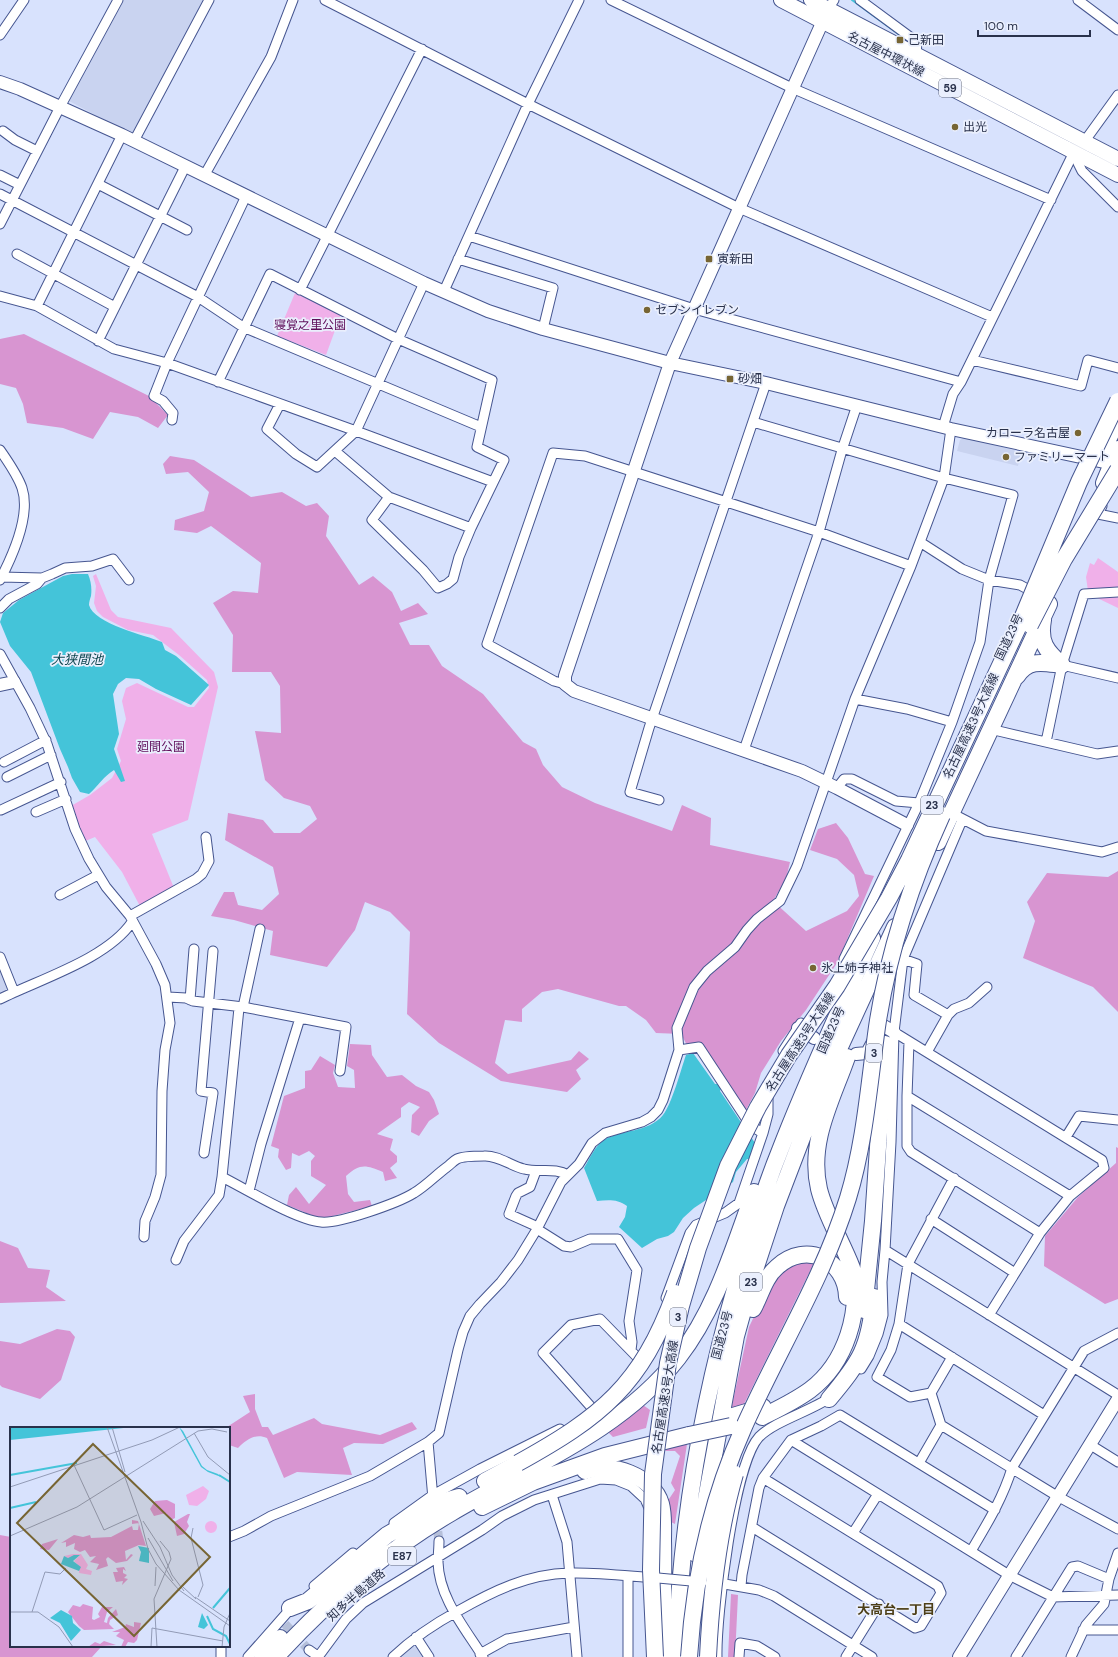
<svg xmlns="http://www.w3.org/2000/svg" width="1118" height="1657" font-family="'DM Sans','Noto Sans JP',sans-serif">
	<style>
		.built { fill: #c9d3f0 }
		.green { fill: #f0b0e9 }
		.forest { fill: #d895d1 }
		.water { fill: #44c4d9 }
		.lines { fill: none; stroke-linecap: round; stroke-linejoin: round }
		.stream { stroke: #44c4d9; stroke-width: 2 }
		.street-tunnel { stroke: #b5bfd9; stroke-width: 9; stroke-dasharray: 9 4.5; stroke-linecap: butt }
		.street-casing { stroke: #465690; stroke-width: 11 }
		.secondary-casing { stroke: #465690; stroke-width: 14 }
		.primary-casing { stroke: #465690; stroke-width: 16 }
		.highway-casing { stroke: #465690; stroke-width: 18 }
		.street { stroke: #fff; stroke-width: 9 }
		.secondary { stroke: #fff; stroke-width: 12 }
		.primary { stroke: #fff; stroke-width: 14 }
		.highway { stroke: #fff; stroke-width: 16 }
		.street-bridge-casing { stroke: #465690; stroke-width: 11; stroke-linecap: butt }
		.highway-bridge-casing { stroke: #465690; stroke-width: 18; stroke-linecap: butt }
		.street-bridge { stroke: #fff; stroke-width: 9 }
		.highway-bridge { stroke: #fff; stroke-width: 16 }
		.poi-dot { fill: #776533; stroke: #eaeffd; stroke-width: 1.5 }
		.labels { text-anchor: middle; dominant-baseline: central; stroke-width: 3.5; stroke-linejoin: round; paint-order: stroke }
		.shield { fill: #eaeffd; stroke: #636a80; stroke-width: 1 }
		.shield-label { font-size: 11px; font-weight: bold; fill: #29314b }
		.poi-label { font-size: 12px; fill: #29314b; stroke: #eaeffd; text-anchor: start }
		.street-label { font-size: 12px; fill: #29314b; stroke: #eaeffd }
		.park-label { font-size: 12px; fill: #5f0e5b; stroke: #eaeffd }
		.water-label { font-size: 13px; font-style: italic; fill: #0f4750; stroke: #eaeffd }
		.neighbourhood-label { font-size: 13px; font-weight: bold; fill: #4d3f17; stroke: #eaeffd }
		.inset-river { fill: none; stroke: #44c4d9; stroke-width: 2 }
		.inset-road { fill: none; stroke: #929bb6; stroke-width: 1 }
		.view { fill: #776533; fill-opacity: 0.15; stroke: #776533; stroke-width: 2 }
		.inset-edge { fill: none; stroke: #29314b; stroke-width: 2 }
	</style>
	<rect width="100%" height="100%" fill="#d8e2fd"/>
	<path class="built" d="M124,0H205L133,135L69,101Z
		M965,437L1021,452L1018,466L957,451L960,440Z
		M0,966L8,986L5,993L0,996Z
		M412,1646L416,1647L423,1657H400Z"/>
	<path class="green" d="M295,293L341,314L326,355L277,336Z
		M1098,558L1118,572V589L1088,591L1086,577L1090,563L1094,565Z
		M96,574L111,610L118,617L171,628L214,672L218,687L188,820L152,834L174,888L142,910L122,872L95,837L83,842L71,806L90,795L112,778L121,761L117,749L126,719L122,701L126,688L137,683L188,707H194L209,688L207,680L179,655L153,635L128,630L103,617L97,611L94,603L96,586L93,576Z
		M1118,594V608L1091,595Z"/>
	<path class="forest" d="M24,334L149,396L168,415L158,428L138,417L110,412L93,439L63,428L27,423L23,404L16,388L0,384V339Z
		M170,456L194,460L251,497L282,492L306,506L317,503L329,516L326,536L359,585L373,576L392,592L401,611L418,603L428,614L399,623L410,645H429L442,666L483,694L523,742L536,749L543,765L562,787L595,803L672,831L682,805L711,818L710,845L790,862L786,879L773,901L806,931L847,911L859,896L854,875L837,859L810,850L818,829L836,823L848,838L865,874L874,876L837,963L806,1010L781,1041L761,1073L755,1093L746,1110L701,1045L688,1047L681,1034L656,1033L646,1020L626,1006H619L558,989L542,992L522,1009V1022L505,1020L495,1063L508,1074L571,1060L579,1051L589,1059L576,1070L581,1079L567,1092L501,1081L439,1043L407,1014L410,932L390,912L365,902L355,930L327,967L270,955L273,931L234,920L211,916L224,892H234L238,905L262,910L279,894L273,867L225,840L228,813L263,820L274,833H300L317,819L310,806L284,798L265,780L255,731L281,733L280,686L271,672H232L233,635L213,603L233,591L258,593L261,563L211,526L197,533L174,530L175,520L204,511L209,492L188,472L166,474L163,464Z
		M1118,871V1012L1093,987L1023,958L1035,921L1027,902L1047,873L1108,877Z
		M350,1044L371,1045L372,1055L387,1077L402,1075L416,1086L429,1092L434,1100L439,1114L429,1121L419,1136L411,1132L412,1115L420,1107L409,1102L401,1108V1117L377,1134L393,1139L390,1150L397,1156V1162L390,1168L397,1178L385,1181L383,1172C366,1165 360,1163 346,1176L348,1194L354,1202L370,1200L372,1206L321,1219L287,1205L289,1195L296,1187L309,1204L326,1185L311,1176V1161L315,1156L309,1151L299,1156L292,1153L291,1168L286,1170L278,1157L279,1149L271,1146L284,1096L305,1088V1071L311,1070L320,1056L335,1065L333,1073L338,1087L355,1088L354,1070L347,1066Z
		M1116,1147L1118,1148V1299L1105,1304L1044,1266L1045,1236L1078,1197L1116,1163Z
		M0,1241L18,1248L28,1268L50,1270L46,1287L66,1301L0,1303Z
		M803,1260L814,1263L742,1408L731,1410L749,1327L772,1279L786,1266Z
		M57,1329L70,1331L75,1337L61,1380L40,1399L2,1387L0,1385V1341L20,1344Z
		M255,1394V1409L262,1427H268L273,1435L314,1418L322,1424L380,1435L412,1422L417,1429L383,1444L354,1443L343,1448L352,1475L297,1472L284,1478L267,1438C255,1433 246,1440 238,1448L229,1445V1428L227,1427L250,1412L243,1396Z
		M643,1405L650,1410L646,1428L613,1437L606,1430L628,1418Z
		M687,1444L675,1524L669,1521L667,1502L675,1490L671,1483L680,1456L675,1451H666L664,1448Z
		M0,1535L11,1537V1646H102L92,1657H0Z
		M731,1594L738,1595L735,1657H728Z"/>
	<path class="water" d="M72,574H88C91,581 92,588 91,596C90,599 89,602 89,605C94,624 145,635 162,642L165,650L176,656L209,685L191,705L156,689L139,679L126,678L118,684L113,694L119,734L114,749L125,781L121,782L114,770C104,776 98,786 89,794L80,792L72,778L68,767L60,749L31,672L10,646L0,622L3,613L19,600L63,576Z
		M693,1053L715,1084H718L722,1087L720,1091L755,1143L750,1159H747L736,1172L733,1182L694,1208L683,1218L674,1232L668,1236L657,1239L642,1248L619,1227L625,1217L627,1206C618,1199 608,1200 597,1201L584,1168C590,1158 595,1146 604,1140C622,1129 648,1133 663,1115C672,1104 681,1069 686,1055Z"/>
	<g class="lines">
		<path class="stream" d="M852,0L908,41"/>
		<path class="street-tunnel" d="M436,1518L439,1541
			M285,1624L309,1650"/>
		<g class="street-casing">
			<path id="street" d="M325,0L528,104L739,208L992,317
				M611,0L792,88L1051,200
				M860,0L917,42L916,55
				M1078,0L1118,30
				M828,9L834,0
				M0,35L24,0
				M3,131L15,140L37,151
				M134,141L209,0
				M1084,142L1118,95
				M1080,156L1078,163L1082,171L1118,207
				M0,175L20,185
				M204,176L271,57L293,0
				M98,184L187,230
				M0,194L198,297L243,327L481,427
				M0,224L60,107L118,0
				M469,236L694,309L961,382
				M17,254L115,307
				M458,259L553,288L543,329
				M300,290L422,49
				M444,291L528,104L579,0
				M0,296L37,306L114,349L167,363L356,431L493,482
				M37,306L122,135
				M98,341L185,167
				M972,360L1081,386L1088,360L1118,368
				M218,382L270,274L398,339L492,380L477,447L504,460L471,528L459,557L453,579L447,584L438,588L423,570L372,520L389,497L335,451
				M280,404L267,429L296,454L317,467L356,431L424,283
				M172,420L173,413L163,401L154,396L167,363L246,196
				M753,422L944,478L1013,495L989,580L980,642L952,722L919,803L844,959
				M943,427L953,394L961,382L1074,152
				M0,450C7,460 18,476 22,488C31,515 13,555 0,580
				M389,497L471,528
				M1102,506L1098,514L1118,518
				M920,542L962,569L989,580L1020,585L1031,591
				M1,577L42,578
				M0,608L9,599L37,584L42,578L52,574L65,568L92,566L113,559L129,580
				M0,654L30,708L47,744L75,829L89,859L106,887L130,916L156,964L165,985L170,1023L165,1050L162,1091L161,1175L155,1197L145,1221L144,1237
				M1062,665L1118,678
				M565,684L554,681L487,644L553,453L585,456L819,532L911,566
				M855,699L907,709L952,722
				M990,729L1097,754L1118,751
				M1046,742L1062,665L1084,594L1118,592
				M744,750L819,532L842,450L857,405
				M4,762L46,740
				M7,777L51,755
				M837,788L844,779H852L896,801L919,803
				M659,800L630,792L649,728L766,383
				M1,810L61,782
				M36,812L66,799
				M957,816L986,831L1102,852L1118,847
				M60,895L98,875
				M130,916L196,879L202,874L209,861L206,837
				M0,957L14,992
				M903,959L917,964L914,995L948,1015
				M168,997L186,998L193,1001L243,1007L300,1018L261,1144L249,1191
				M0,999C40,979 107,959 132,922
				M190,1000L194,949
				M243,1007L260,929
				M239,1008L222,1177C246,1189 296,1220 321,1222C339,1224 398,1203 414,1193C426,1186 436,1175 447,1167C450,1165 453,1161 457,1159C463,1156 476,1156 484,1156C498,1155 511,1166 524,1169C539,1173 555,1167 568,1175
				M300,1018L346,1027L340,1071
				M894,1032L1102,1160L1104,1168L1070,1196L1040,1233L989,1315
				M909,1042L907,1096V1146L911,1152L1040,1233
				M783,1051L801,1023
				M927,1052L948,1015L954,1009L969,1003L987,987
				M907,1096L1070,1196
				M763,1133L768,1114V1094
				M1066,1137L1079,1116L1118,1120
				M204,1153L213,1093L201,1091L213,951
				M536,1171L530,1187L518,1193L516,1196L509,1214L538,1227
				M931,1219L1015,1273
				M537,1229L564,1246L571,1247L590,1239H618L637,1270L629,1321L632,1342L631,1350
				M885,1250L1118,1395
				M176,1260L184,1241L219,1195L222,1177
				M666,1298L690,1233L696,1225L725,1213L739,1203L763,1133L751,1126L699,1047L679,1050
				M899,1324L1044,1415
				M952,1357L931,1393L910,1397L877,1377L891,1350L899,1324L908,1264L954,1178
				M861,1369L869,1356L878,1334L883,1315L882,1282L885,1250L891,1142L894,1032L903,959L962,820
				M931,1393L941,1425L1057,1496L1118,1529
				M592,1408L543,1353L571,1325L600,1319L638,1358
				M791,1440L1009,1575L1053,1597L1118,1595
				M428,1442L433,1499
				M1089,1444L1118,1462
				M919,1463L941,1425
				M552,1495L567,1542L577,1657
				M394,1523L433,1495L480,1469L560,1429
				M752,1527L915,1628L921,1626L941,1593L938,1586L763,1478
				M853,1533L878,1494
				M229,1537L244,1531L271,1516L370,1476L428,1442L439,1433L458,1350L463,1332L470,1316L480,1304L501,1282L518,1260L537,1229L561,1182L579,1164L592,1143L605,1133L642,1122L651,1117L658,1110L663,1100L679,1050L677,1028L694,987L707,971L735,947L747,930L757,919L780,901L797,866L855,699L911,566L944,478L951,429
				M439,1541C439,1548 438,1556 438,1562C439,1598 465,1628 483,1657
				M971,1551C987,1524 1003,1498 1012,1468L1084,1351L1118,1333
				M628,1576V1657
				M719,1583L759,1590L774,1596L872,1657
				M314,1586L353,1553
				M741,1586L742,1575L759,1488L763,1478L791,1440L821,1426L840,1415L995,1510
				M1083,1630H1118
				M416,1637L429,1657
				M221,1646V1657
				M309,1650L319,1657
				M480,1654L507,1639L574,1627
				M248,1657L293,1606
				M318,1657L346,1619L363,1603L482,1530L502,1516L534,1500L600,1479L616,1480L631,1486L645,1499L649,1508
				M393,1657C413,1638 434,1624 458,1611C493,1591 528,1574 569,1573C595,1572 628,1576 655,1578
				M717,1657C716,1617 734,1464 759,1437C775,1421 811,1411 831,1397
				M739,1657L740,1643L757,1646L775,1657
				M846,1657L879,1604
				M1016,1657L1072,1567L1078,1566L1109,1579
				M1071,1657L1086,1625L1104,1604L1109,1579L1118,1553"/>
		</g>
		<g class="secondary-casing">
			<path id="secondary" d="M826,14L670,363L565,676V684L574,691L802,771L837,788L907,825
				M0,82L20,89L122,135L424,283L488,311L543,329L670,363L766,383L951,429L1118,465
				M0,685L14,682
				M798,1028L814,1038
				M856,1054L867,1053L882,1025L894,1032
				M959,1657L1118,1399"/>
		</g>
		<g class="primary-casing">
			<path id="primary" d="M781,0L1118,175
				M811,0L1118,159"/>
		</g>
		<g class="highway-casing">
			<path id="highway" d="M1104,447L1118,420
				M1104,483L1118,449
				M1043,620C1039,642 1046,651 1062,665
				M1017,676C1029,658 1044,663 1062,665
				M938,842L1049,604
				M753,1309C761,1295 764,1278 777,1267C806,1240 846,1260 847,1297
				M864,1310L873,1221L885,1044
				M829,1399C860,1362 870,1347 874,1297
				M733,1416L763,1407
				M762,1417C778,1409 795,1401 810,1390C846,1363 862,1311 852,1268C842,1242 825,1214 819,1189C808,1142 832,1100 847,1057
				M585,1471C611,1461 653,1476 661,1504C664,1515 663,1529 663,1541C664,1580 662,1618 663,1657
				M485,1481L518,1463
				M482,1507L533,1482L605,1456L689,1435
				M696,1554L736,1336L751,1282L776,1206L805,1130L833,1062L895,927
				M290,1608L308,1601L387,1535L445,1501L459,1497
				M262,1657L280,1638
				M276,1657C327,1601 386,1551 451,1513C530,1466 620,1432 678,1358C716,1309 733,1249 754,1192
				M676,1657C680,1528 701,1406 737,1282C749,1239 762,1195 779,1153C807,1080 840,1009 872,938"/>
		</g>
		<use href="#street" class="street"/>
		<use href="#secondary" class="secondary"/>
		<use href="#primary" class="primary"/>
		<use href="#highway" class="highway"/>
		<g class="street-bridge-casing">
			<path id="street-bridge" d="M658,1578L702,1582"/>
		</g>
		<g class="highway-bridge-casing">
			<path id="highway-bridge" d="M1030,625L1064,559L1118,470
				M689,1435L731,1426
				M518,1463C601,1417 641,1386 675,1293
				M655,1657L651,1570L653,1474L668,1363L681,1306L698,1248L728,1166L758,1107L789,1055L837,986L889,898L909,860L1021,621L1079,482L1118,401
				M689,1657C694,1578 711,1501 743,1429C777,1352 823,1279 848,1198C865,1142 869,1084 877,1027C888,953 911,883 942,815
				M708,1657C711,1596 718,1533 735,1474"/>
		</g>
		<use href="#street-bridge" class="street-bridge"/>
		<use href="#highway-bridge" class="highway-bridge"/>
	</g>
	<g class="poi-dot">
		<rect x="896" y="36" width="8" height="8" rx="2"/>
		<circle cx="955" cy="127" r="4"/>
		<rect x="705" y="255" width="8" height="8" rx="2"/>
		<circle cx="647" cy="310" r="4"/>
		<rect x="726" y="375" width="8" height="8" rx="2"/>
		<circle cx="1078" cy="433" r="4"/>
		<circle cx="1006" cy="457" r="4"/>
		<circle cx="813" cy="968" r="4"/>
	</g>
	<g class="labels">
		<g class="shield">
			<rect x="939" y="79" width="22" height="18" rx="3"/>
			<rect x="921" y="796" width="22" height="18" rx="3"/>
			<rect x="866" y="1044" width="16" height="18" rx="3"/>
			<rect x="740" y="1273" width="22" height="18" rx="3"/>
			<rect x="670" y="1308" width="16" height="18" rx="3"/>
			<rect x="388" y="1547" width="28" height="18" rx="3"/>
		</g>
		<g class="shield-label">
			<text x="950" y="88">59</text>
			<text x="932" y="805">23</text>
			<text x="874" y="1053">3</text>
			<text x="751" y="1282">23</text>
			<text x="678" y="1317">3</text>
			<text x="402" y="1556">E87</text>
		</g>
		<g class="poi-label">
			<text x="908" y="40">己新田</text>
			<text x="963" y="127">出光</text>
			<text x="717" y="259">寅新田</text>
			<text x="655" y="310">セブンイレブン</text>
			<text x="738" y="379">砂畑</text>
			<text x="1070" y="433" text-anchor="end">カローラ名古屋</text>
			<text x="1014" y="457">ファミリーマート</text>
			<text x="821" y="968">氷上姉子神社</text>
		</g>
		<g class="street-label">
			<text transform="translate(886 54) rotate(27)">名古屋中環状線</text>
			<text transform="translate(1009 637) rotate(-65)">国道23号</text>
			<text transform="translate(971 726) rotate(-65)">名古屋高速3号大高線</text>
			<text transform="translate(831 1030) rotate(-66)">国道23号</text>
			<text transform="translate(800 1042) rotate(-57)">名古屋高速3号大高線</text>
			<text transform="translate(722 1335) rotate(-75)">国道23号</text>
			<text transform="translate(665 1397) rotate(-81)">名古屋高速3号大高線</text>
			<text transform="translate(356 1595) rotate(-41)">知多半島道路</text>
		</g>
		<g class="park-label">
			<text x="310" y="325">寝覚之里公園</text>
			<text x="161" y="747">廻間公園</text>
		</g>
		<g class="water-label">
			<text x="77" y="659">大狭間池</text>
		</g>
		<g class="neighbourhood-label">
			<text x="896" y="1609">大高台一丁目</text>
		</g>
	</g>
	<g transform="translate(10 1427)">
		<rect width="220" height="220" fill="#d8e2fd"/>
		<path d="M193,59L199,64L196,72L187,79L179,78L176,68ZM195 100a6 6 0 1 1 12 0a6 6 0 1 1-12 0ZM63,127H71L78,138L76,142L82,144L81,148L69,146V139L64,134L70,128L58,131L54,129Z" fill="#f0b0e9"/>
		<path d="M157,73L165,77V91L161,93L156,86L144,89L140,82L145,74ZM178,87H180L177,95L179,99L174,107L167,109L164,95ZM122,93L128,94L136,119L129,118L115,124L116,133L121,127L123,128L117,134L106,136L98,130L96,132L98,139L86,143L89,137L80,135L86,129L80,130L75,123L70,125L64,122L65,116L56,120V115L51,116L64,108L73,110L80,108L81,111L101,110L122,99L123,103H128L129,96L122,97ZM48,112L39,123L30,122L32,117ZM114,140L116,144L113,142V146L117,148L114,151L118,152L112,158L113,154L106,155L103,145H108L106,141ZM73,177L83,180L82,192L84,193L90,190L88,187L92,180H103L97,185L94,195L97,196L98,191L106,182L108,188L100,193L99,197L104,202L74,203L69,199L58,185L63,178L70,180ZM124,195L131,196L127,213L124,216L118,215L115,220H111L114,213L106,209L110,205H102L115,200L116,197L124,200ZM94,214L106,218L78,220L85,215L90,217Z" fill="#d895d1"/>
		<path d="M0,0H123L0,13ZM169,0L173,4L192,39L197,43L208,47L211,50L198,45L191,40ZM128,119L139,121V136L129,134L131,125ZM64,128H70L63,134L71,140L69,144L51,137L54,129L58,131ZM51,183L62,189L63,196L71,203L61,214L50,196L40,191ZM192,186L198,198L194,202L188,200Z" fill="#44c4d9"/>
		<path class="inset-river" d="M0,48L67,36M209,48L220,55M0,81L26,75M203,181L220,161M197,189L203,202L216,209L220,217"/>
		<path class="inset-road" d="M97,0L131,95L138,122L146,137L169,163L220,199M102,0L115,45M184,6L198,30L220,48M64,38L94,103L127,88M0,60L142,13L170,0M133,94L150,120L162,148L174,164M183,101L181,111L193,158L188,170M0,109L67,80L188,4L202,2L217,5M138,111L163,154M145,159L146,140M173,160L186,172M185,170L220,194M0,185H28L49,200L63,220M22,185L35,145L50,147L56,141M141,220L142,201L213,214M147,220L144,172L161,132L159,125L150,114M212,220L214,200L220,186"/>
		<path class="view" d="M83,17L200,130L124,209L7,96Z"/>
		<rect width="220" height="220" class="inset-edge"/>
	</g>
	<path d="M978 30v6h112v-6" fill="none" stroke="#29314b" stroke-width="2"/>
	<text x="984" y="30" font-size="12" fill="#29314b" stroke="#eaeffd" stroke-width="3" paint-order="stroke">100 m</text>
</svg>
